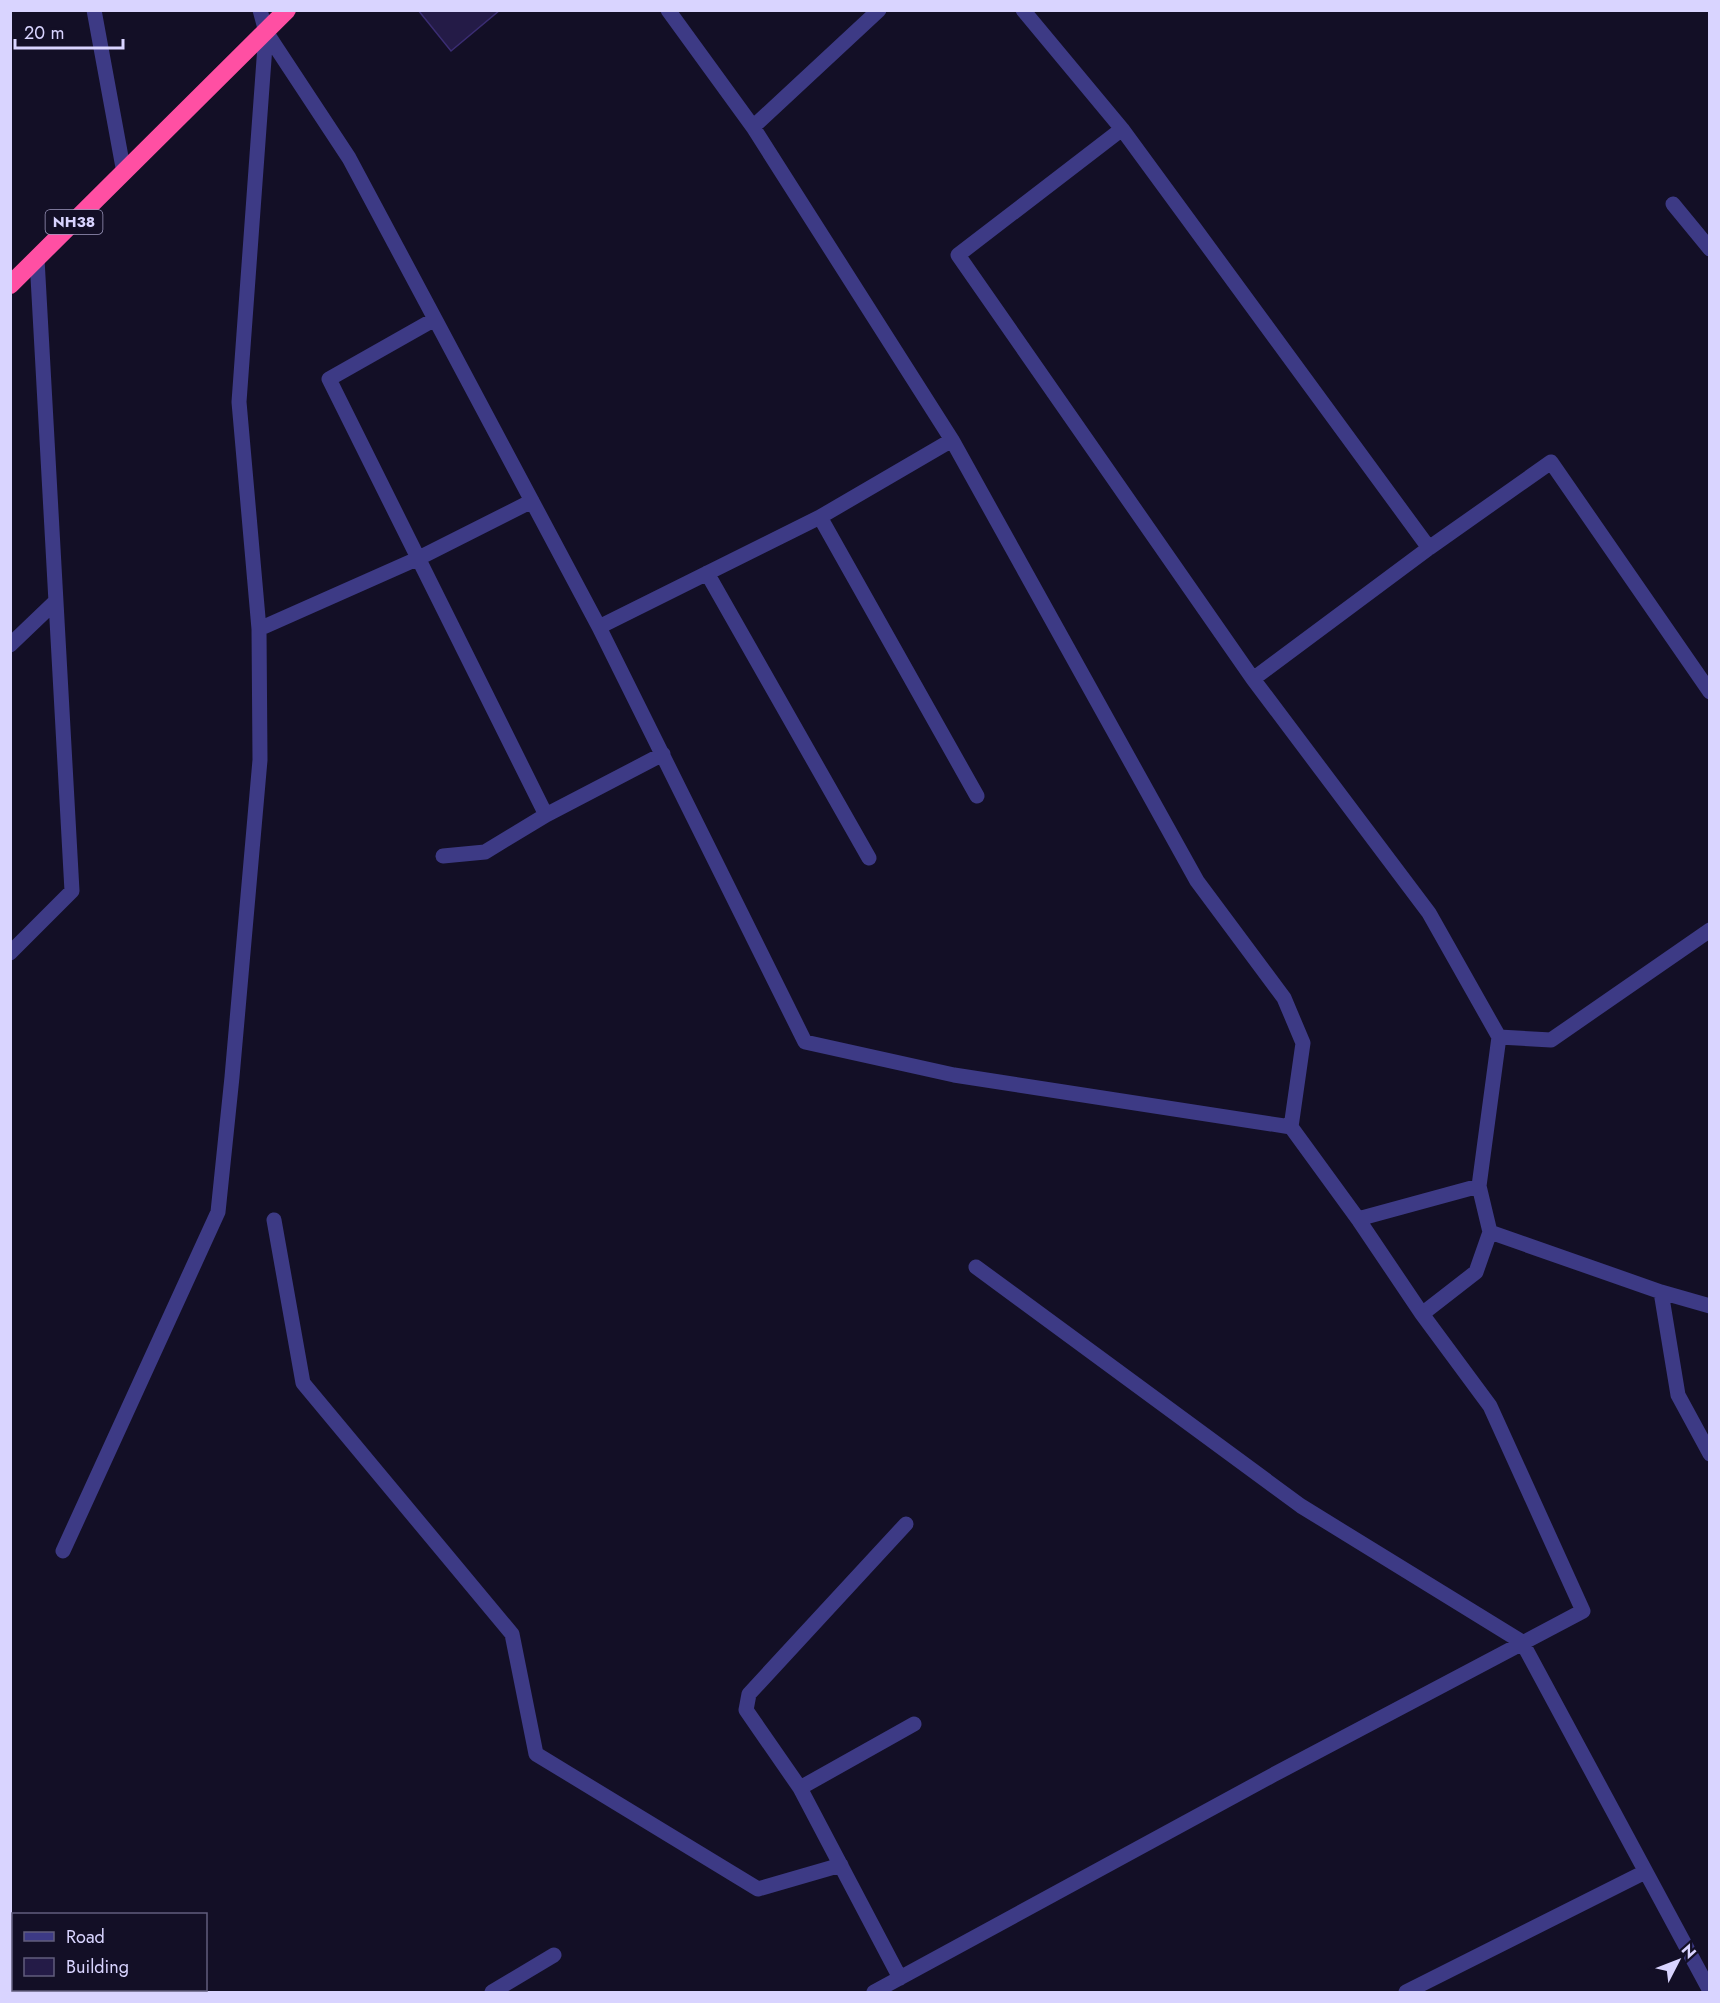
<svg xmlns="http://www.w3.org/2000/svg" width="1720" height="2003" font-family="Jost,sans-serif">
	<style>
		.building { fill: #241b47; stroke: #3b2d73; stroke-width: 1.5 }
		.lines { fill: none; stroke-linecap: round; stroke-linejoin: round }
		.minor { stroke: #3d3a85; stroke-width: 15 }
		.highway { stroke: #ff4fa3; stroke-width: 18 }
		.labels { text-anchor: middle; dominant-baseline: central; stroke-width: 5; stroke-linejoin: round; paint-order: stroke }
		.shield { fill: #130f26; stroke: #9e99be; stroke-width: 1.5 }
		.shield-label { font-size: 15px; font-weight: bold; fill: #d9d4ff }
	</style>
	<rect width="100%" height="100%" fill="#130f26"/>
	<path class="building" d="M418,10H500L451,51Z"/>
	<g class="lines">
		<path class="minor" d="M94,10L124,173
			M260,10L266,32L349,158L435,319L599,627L805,1042L954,1075L1291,1127L1358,1219L1422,1314
			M668,10L753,127L952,440L1197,881L1284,998L1303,1043L1291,1127
			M1023,10L1122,129L1429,548L1253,679L1429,913L1499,1037L1479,1186L1490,1232L1661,1292L1710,1306
			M753,127L879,10
			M1122,129L958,255L1253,679
			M1673,204L1710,249
			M435,319L329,379L546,815L663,754
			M820,517L977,796
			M1429,548L1551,462L1710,692
			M707,573L869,858
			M599,627L820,517L952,440
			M259,629L419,558L532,501
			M10,645L56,601
			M443,856L485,852L546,815
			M10,953L72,891L37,259
			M1499,1037L1551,1040L1710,930
			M1358,1219L1479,1186
			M274,1220L303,1383L512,1634L536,1754L758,1889L841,1865
			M976,1267L1301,1506L1522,1642L1710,1991
			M1661,1292L1678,1395L1710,1454
			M63,1551L218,1212L232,1077L260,760L259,629L239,402L266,32
			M800,1788L914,1724
			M900,1978L800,1788L746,1710L749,1694L906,1524
			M10,1980L14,1982
			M23,1990L27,1992
			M492,1992L554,1955
			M874,1992L1273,1775L1583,1611L1490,1406L1422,1314L1476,1272L1490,1232
			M1406,1992L1645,1872"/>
		<path class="highway" d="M10,285L287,10"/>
	</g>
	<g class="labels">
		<rect class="shield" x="45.5" y="210" width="57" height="24" rx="4.5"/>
		<g class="shield-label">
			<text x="74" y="222">NH38</text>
		</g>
	</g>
	<rect width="1720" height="2003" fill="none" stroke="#d9d4ff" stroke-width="24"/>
	<rect x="12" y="1913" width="195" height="78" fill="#130f26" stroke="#625e7d" stroke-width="1.5"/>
	<rect x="24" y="1932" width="30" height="9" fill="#3d3a85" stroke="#625e7d" stroke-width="1.5"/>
	<text x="66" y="1943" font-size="18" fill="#d9d4ff">Road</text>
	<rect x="24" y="1958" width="30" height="18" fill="#241b47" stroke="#625e7d" stroke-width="1.5"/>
	<text x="66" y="1973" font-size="18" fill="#d9d4ff">Building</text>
	<g transform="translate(1678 1961) rotate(48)" stroke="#130f26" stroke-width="4.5" paint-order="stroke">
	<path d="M0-4.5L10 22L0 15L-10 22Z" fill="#d9d4ff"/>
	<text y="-9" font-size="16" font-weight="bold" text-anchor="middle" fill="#d9d4ff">N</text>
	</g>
	<path d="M15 39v9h108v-9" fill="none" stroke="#d9d4ff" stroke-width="3"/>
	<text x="24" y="39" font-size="18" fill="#d9d4ff" stroke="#130f26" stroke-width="4.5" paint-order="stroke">20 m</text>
</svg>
